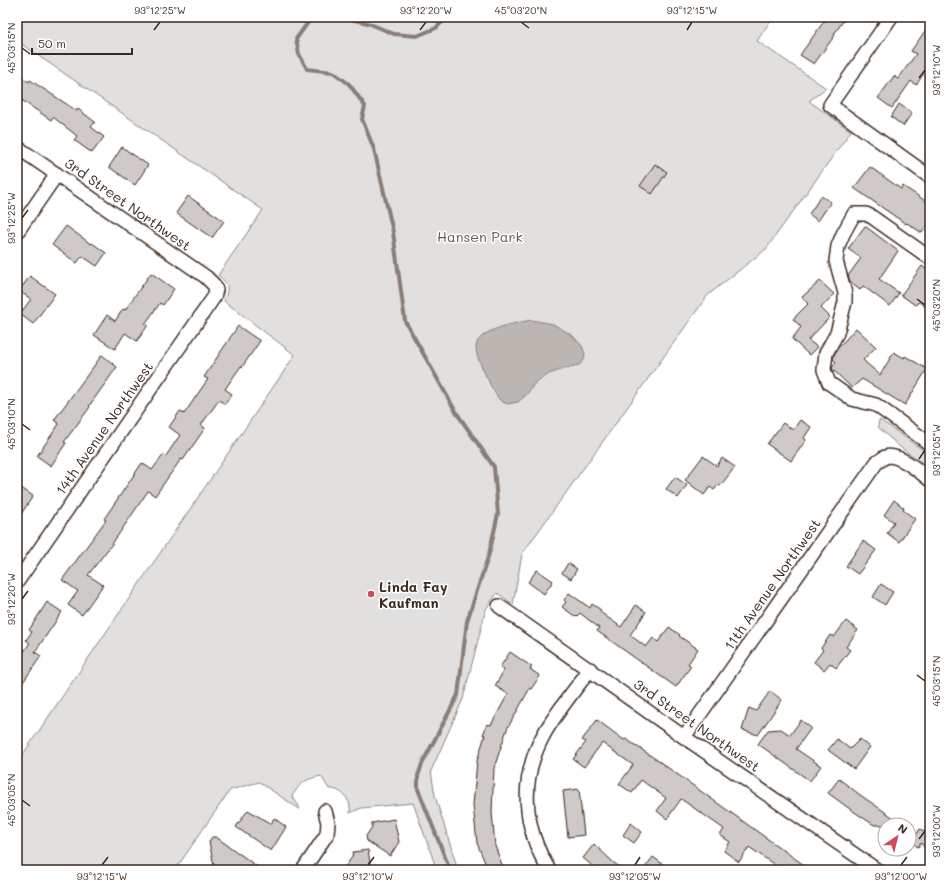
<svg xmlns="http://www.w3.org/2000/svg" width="947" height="887" font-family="Mali,sans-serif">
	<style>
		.green { fill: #e2e0de; stroke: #8e857e }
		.water { fill: #bcb6b3; stroke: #887e77 }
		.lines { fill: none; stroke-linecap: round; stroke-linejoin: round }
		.stream { stroke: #887e77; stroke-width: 4 }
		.building { fill: #cfcac7; stroke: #3b2a1e }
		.street-casing { stroke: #3b2a1e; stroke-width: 16 }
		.street { stroke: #fff; stroke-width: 13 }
		.ticks { fill: none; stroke: #3b2a1e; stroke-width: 1.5 }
		.poi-dot { fill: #d1495b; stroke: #fff; stroke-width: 1.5 }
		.labels { text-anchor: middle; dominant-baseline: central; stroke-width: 3; stroke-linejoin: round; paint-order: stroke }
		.street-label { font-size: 14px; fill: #3b2a1e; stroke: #fff }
		.park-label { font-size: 14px; fill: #65584e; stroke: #fff }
		.poi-label { font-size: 14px; font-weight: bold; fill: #3b2a1e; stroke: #fff; text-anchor: start }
		.neatline { fill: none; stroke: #3b2a1e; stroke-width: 1.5 }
		.ticks-label { font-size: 10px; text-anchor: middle; fill: #3b2a1e }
	</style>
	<rect width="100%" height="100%" fill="#fff"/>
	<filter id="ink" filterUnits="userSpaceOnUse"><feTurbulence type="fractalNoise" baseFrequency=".025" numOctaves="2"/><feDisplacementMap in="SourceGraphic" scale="8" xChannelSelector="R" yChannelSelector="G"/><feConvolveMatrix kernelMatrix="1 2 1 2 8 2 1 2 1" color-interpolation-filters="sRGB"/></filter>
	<g filter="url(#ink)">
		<path class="green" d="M17,17H773L757,41L826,88L809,101L851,131L766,249L708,295L522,554L513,604L497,593L486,609L463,699L431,771L435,796L458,870H437L413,803L361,808L350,813C352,801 342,788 329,789L321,776C304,780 302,781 292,796L299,806V810L298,808L259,782L230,790L175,870H17V763L295,355L224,301C229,288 229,284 218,275L263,210L17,41Z
			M879,420L883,422L930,455V468L900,447L878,427Z"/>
		<path class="water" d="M531,320L553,324L572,335L582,346L585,354L584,360L579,365L566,368L549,374L535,383L526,395L518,402L508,404C505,403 501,402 500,400C495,395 489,382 486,376C482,367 476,357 476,347C477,329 517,323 531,320Z"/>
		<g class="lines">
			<path class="stream" d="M312,17L296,39L299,54L307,69L333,72L349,84L365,106L362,119L374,149L393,232L405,321L456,412L494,467L498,514L489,554L467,621L458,695L422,764L418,776V789L450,870
				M340,17L368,23L394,34L417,36L436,28L447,17"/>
		</g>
		<path class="building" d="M827,17H846L834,34L835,35L814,64L800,55Z
			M930,24V65L916,85L911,81L892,108L878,98L894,76L898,79L916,54L911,51Z
			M17,74L29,82L30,80L77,111L78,109L95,122L91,127L104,137L92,153L74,140L77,136L53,117L51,120L17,97Z
			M899,104L912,113L903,126L891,117Z
			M122,147L148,165L135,185L109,167Z
			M655,164L667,172L652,194L640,186Z
			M870,167L901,189L903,186L930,204V222L922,233L907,223L906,224L854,188Z
			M188,196L224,221L212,238L176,213Z
			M821,196L831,202L818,221L809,214Z
			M66,226L91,244L92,243L106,253L97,266L82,256L77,263L52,245Z
			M865,226L898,251L879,279L899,293L890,306L863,286L860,290L851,283L848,276L861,258L848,249Z
			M922,266L930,272V310L919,302L915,305L901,295Z
			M151,273L174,289L163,305L160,303L145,324L148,325L137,341L125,333L115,349L94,335L107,315L115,321L123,309L125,310Z
			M30,276L55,294L33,324L20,314L31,299L19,291Z
			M820,281L834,294L821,308L830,317L808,340L817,347L809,355L792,339L801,327L793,319L808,304L802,297Z
			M238,326L260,341L242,367L241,366L225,389L232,394L225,404L219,400L201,425L205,428L183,460L181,459L155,496L148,491L112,544L88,575L103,585L82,615L68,605L78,591L62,580L106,520L104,519L142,463L152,470L164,454L166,456L180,435L169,427L180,411L184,414L208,379L204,377Z
			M856,328L876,347L863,360L880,375L894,352L904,358L905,356L927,369L905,405L862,379L852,388L832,369L833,366L836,362L833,359L834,355L838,348Z
			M102,355L117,367L89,406L90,407L64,442L66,443L51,466L37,456L59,424L54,420Z
			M800,420L811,427L804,438L806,440L791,461L767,444L783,423L793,430Z
			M703,456L717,466L722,458L735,467L720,486L718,485L714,490L710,487L704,495L685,480Z
			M675,477L687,485L678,498L666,489Z
			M17,485L33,496L17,520Z
			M894,500L904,508L903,510L915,519L899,542L887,533L894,522L884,515Z
			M863,541L876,550L858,574L846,566Z
			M568,563L577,569L571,579L562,573Z
			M537,570L553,581L544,594L528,582Z
			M881,584L893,592L885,605L873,597Z
			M569,593L590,608L592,604L601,610L600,612L621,627L636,605L646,612L630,635L646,647L653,638L658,642L669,627L680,635L679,636L698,649L688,664L691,666L676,687L597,631L599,628L580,613L576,617L562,607L566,602L564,600Z
			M47,602L62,612L35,652L41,656L17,691V661L30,643L26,640L32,632L29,630Z
			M846,621L858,630L846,647L850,650L836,668L830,663L824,670L814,662L823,650L821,648L830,635L834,637Z
			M510,652L532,667L530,669L540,676L531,689L530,688L507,729L494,768L492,812L495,846L504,870H488L477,843L473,805L477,761L485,735H483L487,724L491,725L508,694L495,686L504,670L500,667Z
			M770,691L782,700L758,735L742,730L749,708L756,711Z
			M597,720L624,740L626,739L660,762L811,870H782L749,847L739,862L724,851L730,842L720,835L724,829L681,799L667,819L657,811L666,798L641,780L632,793L619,784L633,765L602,743L584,767L573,759L586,742L582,740Z
			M801,720L811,728L796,749L821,766L810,781L758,744L768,730L781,729L790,735Z
			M837,739L850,749L860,739L870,747L854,769L828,750Z
			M839,779L863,797L904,825H874L850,809L828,793Z
			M579,789L584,835L568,837L563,791Z
			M248,810L271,824L274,818L286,827L271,851L236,827Z
			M394,819L399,842L390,856L367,841L366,836L372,827V823Z
			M631,823L642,832L634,843L623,835Z
			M909,828L917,834L920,829L930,835V855L921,843L918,847L909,841Z
			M212,837H216L262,870H215L209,842Z
			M594,844L614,863L624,870H597L583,858Z
			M368,850L371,870H343L352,857L353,852Z
			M653,857L671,870H643Z"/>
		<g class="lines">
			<g class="street-casing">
				<path id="street" d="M891,17L830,105L930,177
					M17,147L206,277L214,285L216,290L214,297L17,582
					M17,232L57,174
					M930,258L872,217L866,214H854L843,234L838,246L836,261L845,293V302L837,333L826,353L824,370L829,383L852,399L876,405L930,444
					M499,606L684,737L877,870
					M684,737L877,462C880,461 883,458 885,457C898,452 920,472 930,480
					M303,870L327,834L328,823L325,811
					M549,870C523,827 519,779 544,734C557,711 575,690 590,669"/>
			</g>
			<use href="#street" class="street"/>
		</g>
	</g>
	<path class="ticks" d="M521,22L529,28M154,30L160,22M420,30L426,22M687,30L692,22M22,48L30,54M919,78L925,70M22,218L28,210M917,299L925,305M22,424L30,430M919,459L925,450M22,599L28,591M917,675L925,681M22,800L30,806M919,839L925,831M102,865L108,857M368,865L374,857M635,865L640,857M901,865L907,857"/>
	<circle class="poi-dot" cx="371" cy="594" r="4"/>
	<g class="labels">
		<g class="street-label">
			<text transform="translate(128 204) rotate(35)">3rd Street Northwest</text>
			<text transform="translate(104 428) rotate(-55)">14th Avenue Northwest</text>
			<text transform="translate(772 584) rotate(-55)">11th Avenue Northwest</text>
			<text transform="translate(697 725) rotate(35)">3rd Street Northwest</text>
		</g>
		<g class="park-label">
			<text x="480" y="236">Hansen Park</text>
		</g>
		<g class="poi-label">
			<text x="379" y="586">Linda Fay<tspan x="379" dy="16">Kaufman</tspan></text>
		</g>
	</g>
	<rect width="947" height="887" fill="none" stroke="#fff" stroke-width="44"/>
	<g transform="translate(897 837) rotate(35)"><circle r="19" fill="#ffffff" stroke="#b1aaa5"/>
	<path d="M0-3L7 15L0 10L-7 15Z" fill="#d1495b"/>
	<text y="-6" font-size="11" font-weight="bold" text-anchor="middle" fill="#3b2a1e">N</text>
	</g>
	<path d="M32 48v6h100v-6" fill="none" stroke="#3b2a1e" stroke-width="2"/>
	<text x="38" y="48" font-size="12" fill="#3b2a1e" stroke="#ffffff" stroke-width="3" paint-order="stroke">50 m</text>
	<rect x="22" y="22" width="903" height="843" class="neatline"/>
	<g class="ticks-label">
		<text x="160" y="14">93°12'25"W</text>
		<text x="426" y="14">93°12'20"W</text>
		<text x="521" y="14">45°03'20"N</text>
		<text x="692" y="14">93°12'15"W</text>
		<text transform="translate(11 48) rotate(-90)" y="4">45°03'15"N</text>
		<text transform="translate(936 70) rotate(-90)" y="4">93°12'10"W</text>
		<text transform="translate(11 218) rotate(-90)" y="4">93°12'25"W</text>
		<text transform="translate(936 305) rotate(-90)" y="4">45°03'20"N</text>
		<text transform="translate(11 424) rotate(-90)" y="4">45°03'10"N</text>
		<text transform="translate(936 450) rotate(-90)" y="4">93°12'05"W</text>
		<text transform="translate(11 599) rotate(-90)" y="4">93°12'20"W</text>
		<text transform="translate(936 681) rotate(-90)" y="4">45°03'15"N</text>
		<text transform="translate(11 800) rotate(-90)" y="4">45°03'05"N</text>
		<text transform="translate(936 831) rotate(-90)" y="4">93°12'00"W</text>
		<text x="102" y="880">93°12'15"W</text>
		<text x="368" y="880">93°12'10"W</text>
		<text x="635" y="880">93°12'05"W</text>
		<text x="901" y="880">93°12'00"W</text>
	</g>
</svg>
